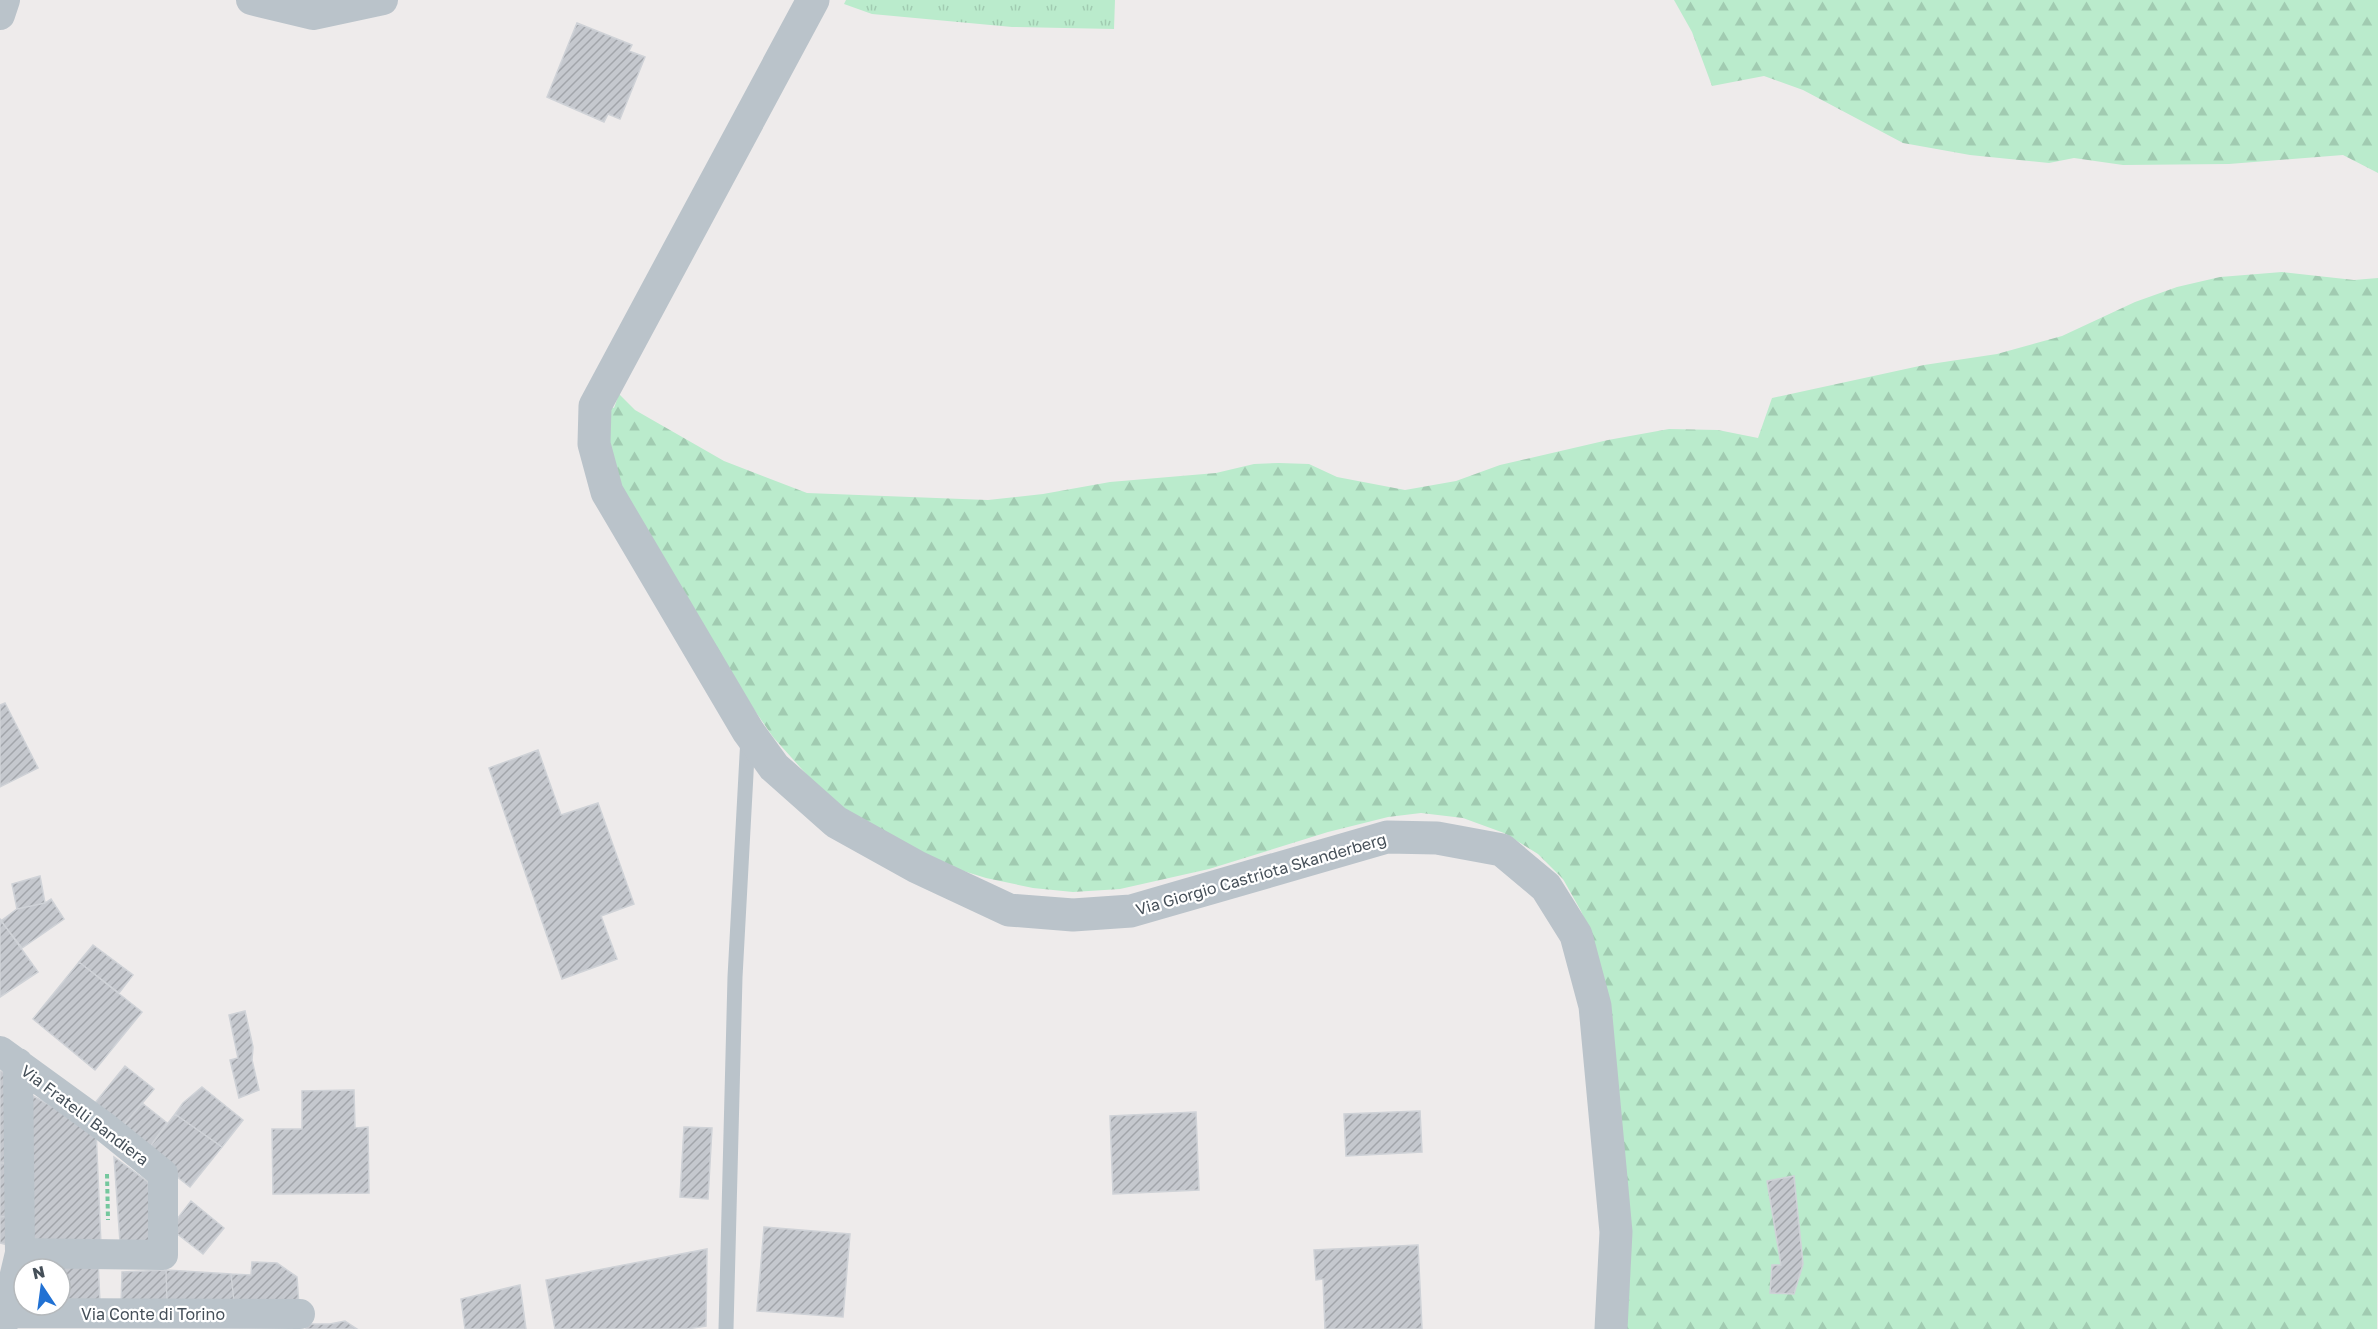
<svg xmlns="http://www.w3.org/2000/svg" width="2378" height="1329" font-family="'Golos Text',sans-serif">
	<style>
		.grass { fill: url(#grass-tufts) }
		.forest { fill: url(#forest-firs) }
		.building { fill: url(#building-hatch); stroke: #cfd2d7; stroke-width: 1.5 }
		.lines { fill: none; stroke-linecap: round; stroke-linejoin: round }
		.path { stroke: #74c79d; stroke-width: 4; stroke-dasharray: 4.5 3; stroke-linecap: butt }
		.service { stroke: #bac3ca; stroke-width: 15 }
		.minor { stroke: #bac3ca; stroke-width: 30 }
		.tertiary { stroke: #bac3ca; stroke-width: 33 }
		.labels { text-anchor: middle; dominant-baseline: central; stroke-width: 4.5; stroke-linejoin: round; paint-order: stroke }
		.street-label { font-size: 16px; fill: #454f58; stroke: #fff }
	</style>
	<defs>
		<pattern id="grass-tufts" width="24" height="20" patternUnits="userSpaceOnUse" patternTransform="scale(1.5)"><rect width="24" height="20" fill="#baebcc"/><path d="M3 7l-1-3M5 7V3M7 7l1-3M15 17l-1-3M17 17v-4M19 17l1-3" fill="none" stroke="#a1cbb1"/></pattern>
		<pattern id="forest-firs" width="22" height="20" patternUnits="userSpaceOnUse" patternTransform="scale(1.5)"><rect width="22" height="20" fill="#baebcc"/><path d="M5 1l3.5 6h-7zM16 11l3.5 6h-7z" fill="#a1cbb1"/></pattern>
		<pattern id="building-hatch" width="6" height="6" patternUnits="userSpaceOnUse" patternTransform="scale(1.5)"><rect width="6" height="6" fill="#c5c8ce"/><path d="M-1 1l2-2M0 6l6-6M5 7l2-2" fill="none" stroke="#a2a5aa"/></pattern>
	</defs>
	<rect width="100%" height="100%" fill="#eeebeb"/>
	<path class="grass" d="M846,0H1115L1114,29L1012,27L872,14L844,4Z"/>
	<path class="forest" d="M1674,0H2378V173L2343,155L2229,164L2123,165L2074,158L2049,163L1970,155L1903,143L1803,90L1764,76L1712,86L1692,32Z
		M2282,272L2354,280L2378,278L2377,1329H1601L1608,1305L1591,935L1581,911L1563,879L1538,854L1504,833L1463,818L1421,813L1388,817L1328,832L1209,869L1120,889L1073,892L1033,888L986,878L944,865L847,812L817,786L773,737L729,673L609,465L608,406L614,408L619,394L635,410L724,461L807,493L988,500L1043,494L1110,482L1216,473L1254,464L1279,463L1309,464L1337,477L1405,490L1456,481L1500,465L1608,440L1669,429L1718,430L1758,438L1772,398L1924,365L1997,354L2062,336L2135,302L2177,287L2220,277Z"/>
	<path class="building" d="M577,23L632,45L629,51L645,57L620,119L608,114L604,122L547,97Z
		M5,703L38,768L0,787V705Z
		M538,750L561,815L598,803L634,904L601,916L617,959L562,979L489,768Z
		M40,876L45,903L17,909L12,884Z
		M51,899L64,919L22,948L1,921L17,909L45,903Z
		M0,919L38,972L0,997Z
		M93,945L133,975L119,993L79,962Z
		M79,962L142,1012L95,1070L33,1019Z
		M245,1011L253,1047L252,1060L259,1090L239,1098L230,1060L238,1058L229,1015Z
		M125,1066L154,1089L119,1131L91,1108Z
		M0,1071L7,1073L10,1163H0Z
		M202,1087L243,1120L222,1147L175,1114L183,1103Z
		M354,1090L355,1128L368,1127L369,1193L273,1194L272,1129H302V1091Z
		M29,1094L96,1129L101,1245L26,1244Z
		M142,1103L167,1123L146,1152L119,1131Z
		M1420,1111L1422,1152L1346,1156L1344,1114Z
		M1196,1112L1199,1190L1113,1194L1110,1116Z
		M175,1114L222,1147L190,1187L146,1152Z
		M684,1127L712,1128L708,1199L680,1197Z
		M114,1157L148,1182L153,1244L120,1242Z
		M0,1163H10V1216L0,1217Z
		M1794,1176L1803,1264L1794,1294L1770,1293L1772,1265H1781L1767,1181Z
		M191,1201L224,1228L203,1254L170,1228Z
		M10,1216L8,1245L0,1243V1217Z
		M764,1227L850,1234L843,1317L757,1311Z
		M1418,1245L1422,1329H1325L1323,1279L1316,1280L1314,1250Z
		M707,1249L706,1326L687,1329H555L546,1280Z
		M98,1260L100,1303L60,1305V1269H24L22,1263Z
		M252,1262L277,1263L297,1277L299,1306L234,1301L231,1274L251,1275Z
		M166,1270L231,1274L234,1301L167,1304Z
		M166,1270L167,1304L121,1307L122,1272Z
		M520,1285L526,1329H465L461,1299Z
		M345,1321L357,1329H306V1324H330Z"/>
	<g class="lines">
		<path class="path" d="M107,1174L108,1220"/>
		<path class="service" d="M726,1329L735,977L748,737"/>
		<path class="minor" d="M251,0L313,15L383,0
			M0,15L5,0
			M0,1051L106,1128L163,1174V1255L20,1253
			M6,1313L300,1314
			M2,1329L20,1253L18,1063"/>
		<path class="tertiary" d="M813,0L595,406L594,444L607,492L748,731L774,767L836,822L917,867L1009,910L1073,915L1131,911L1387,837L1437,838L1502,850L1546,887L1576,935L1595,1006L1616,1232L1611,1329"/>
	</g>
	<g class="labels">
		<g class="street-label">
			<text transform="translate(1261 874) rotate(-16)">Via Giorgio Castriota Skanderberg</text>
			<text transform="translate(85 1115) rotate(37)">Via Fratelli Bandiera</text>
			<text x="153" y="1314">Via Conte di Torino</text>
		</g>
	</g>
	<g transform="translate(42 1287) rotate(347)"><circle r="28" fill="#ffffff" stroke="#b5b9bc" stroke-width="1.5"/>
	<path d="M0-4.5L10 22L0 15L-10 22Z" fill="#2171d3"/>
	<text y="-9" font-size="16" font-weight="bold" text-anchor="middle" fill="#454f58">N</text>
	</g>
</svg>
